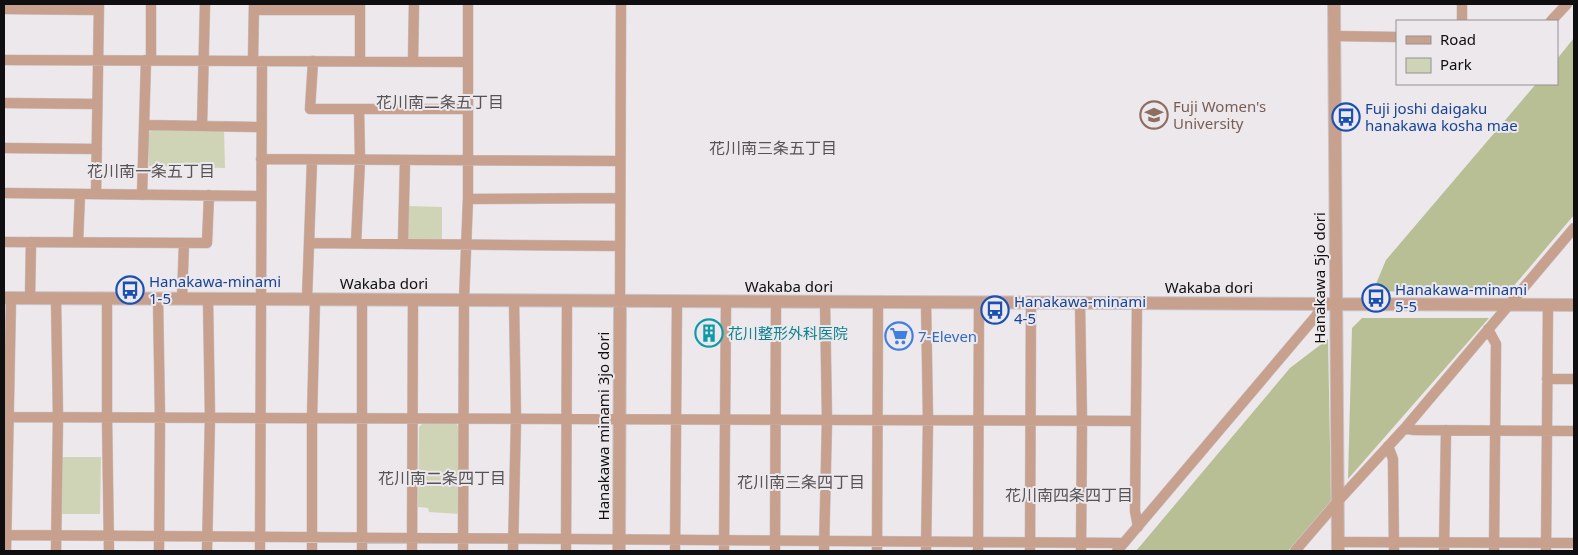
<svg xmlns="http://www.w3.org/2000/svg" width="1578" height="555" font-family="'Noto Sans','Noto Sans JP',sans-serif">
	<style>
		.green { fill: #cfd4b6 }
		.forest { fill: #b8bf95 }
		.lines { fill: none; stroke-linecap: round; stroke-linejoin: round }
		.minor-casing { stroke: #c9c5c9; stroke-width: 11 }
		.tertiary-casing { stroke: #c9c5c9; stroke-width: 14 }
		.minor { stroke: #c8a18e; stroke-width: 10 }
		.tertiary { stroke: #c8a18e; stroke-width: 12 }
		.labels { text-anchor: middle; dominant-baseline: central; stroke-width: 4; stroke-linejoin: round; paint-order: stroke }
		.education-label { font-size: 15px; fill: #785e54; stroke: #ece8ec; text-anchor: start }
		.transit-label { font-size: 15px; fill: #164399; stroke: #ece8ec; text-anchor: start }
		.street-label { font-size: 15px; fill: #0f0e10; stroke: #ece8ec }
		.culture-label { font-size: 15px; fill: #0d838f; stroke: #ece8ec; text-anchor: start }
		.shop-label { font-size: 15px; fill: #366cbe; stroke: #ece8ec; text-anchor: start }
		.neighbourhood-label { font-size: 16px; fill: #565357; stroke: #ece8ec }
	</style>
	<rect width="100%" height="100%" fill="#ece8ec"/>
	<path class="green" d="M224,129L225,168L149,166V132L153,130Z
		M407,206L442,207V241H411L407,237Z
		M423,423H456L459,428L460,514L429,512L428,508L418,507L419,427Z
		M62,457H101L100,514H62Z"/>
	<path class="forest" d="M1574,38V215L1507,294L1373,291L1386,260L1536,84H1557V59Z
		M1362,318H1489L1348,479L1352,328Z
		M1328,339L1331,501L1288,551H1136L1290,368Z"/>
	<g class="lines">
		<g class="minor-casing">
			<path id="minor" d="M151,4V60
				M1462,4V21
				M4,9L99,10
				M254,10H360
				M1551,21L1567,4
				M1335,36L1397,37
				M4,60L468,62
				M253,61L254,4
				M313,61L310,109H468
				M360,61V5
				M413,61L414,4
				M4,103L97,104
				M145,125L261,127
				M202,126L205,4
				M4,148L97,149
				M261,159L620,161
				M4,193L261,196
				M96,194L99,4
				M142,195L146,60
				M468,199L620,198
				M4,242L207,243L209,195
				M78,242L80,194
				M309,243L620,246
				M356,243L360,160L359,109
				M403,243L405,161
				M30,298L31,242
				M56,298L58,417L56,551
				M107,298V417L109,551
				M158,299L160,417L159,551
				M182,299L184,243
				M307,299L312,160
				M620,302L621,4
				M926,302L928,420L926,551
				M1080,303L1082,421L1081,551
				M1137,303L1135,511L1138,527
				M1488,329L1496,344L1494,551
				M1547,379H1574
				M4,417L1136,421
				M1405,428L1413,430L1574,431
				M1388,446L1393,459L1394,551
				M4,535L1124,543
				M1338,542L1574,543
				M6,551L11,298
				M207,551L210,417L208,299
				M260,551L262,61
				M312,551V418L315,299
				M362,551V300
				M412,551L413,300
				M463,551L464,300L468,199V4
				M513,551L516,419L514,300
				M566,551L567,301
				M675,551L677,302
				M724,551L726,302
				M775,551L776,302
				M824,551L827,420L825,302
				M877,551L878,302
				M978,551L979,302
				M1030,551L1031,302
				M1117,551L1316,316L1324,303
				M1295,551L1338,501L1405,428L1574,228
				M1444,551L1446,430
				M1546,551L1548,304"/>
		</g>
		<g class="tertiary-casing">
			<path id="tertiary" d="M1334,4L1338,551
				M4,298L1574,305
				M619,551L620,302"/>
		</g>
		<use href="#minor" class="minor"/>
		<use href="#tertiary" class="tertiary"/>
	</g>
	<defs>
		<g id="university-ring" transform="scale(1.4375)"><circle r="9.5" fill="#ece8ec" stroke="#8d6e63" stroke-width="1.5"/><path d="M0-5L7-2L0 1L-7-2ZM-4 1L0 2.5L4 1V4Q0 6-4 4Z" fill="#8d6e63"/></g>
		<g id="bus-ring" transform="scale(1.4375)"><circle r="9.5" fill="#ece8ec" stroke="#1a4fb4" stroke-width="1.5"/><path d="M-5-6H5V4H4V6H2V4H-2V6H-4V4H-5ZM-3.5-4V0h7V-4ZM-3.5 1.2v1.5H-2V1.2ZM2 1.2v1.5H3.5V1.2Z" fill="#1a4fb4"/></g>
		<g id="building-ring" transform="scale(1.4375)"><circle r="9.5" fill="#ece8ec" stroke="#0f9aa8" stroke-width="1.5"/><path d="M-4-6H4V6H1V3H-1V6H-4ZM-2.5-4.3h1.7v1.8h-1.7ZM.8-4.3h1.7v1.8H.8ZM-2.5-1h1.7V.8h-1.7ZM.8-1h1.7V.8H.8Z" fill="#0f9aa8"/></g>
		<g id="supermarket-ring" transform="scale(1.4375)"><circle r="9.5" fill="#ece8ec" stroke="#3f7fe0" stroke-width="1.5"/><path d="M-6-5.5h2.5l.6 2H6L4.5 2H-2.5L-4.4-4H-6ZM-1.5 3.2a1.3 1.3 0 1 0 .1 0ZM3 3.2a1.3 1.3 0 1 0 .1 0Z" fill="#3f7fe0"/></g>
	</defs>
	<g fill-rule="evenodd">
		<use href="#university-ring" x="1154" y="115"/>
		<use href="#bus-ring" x="1346" y="117"/>
		<use href="#bus-ring" x="130" y="290"/>
		<use href="#bus-ring" x="1376" y="298"/>
		<use href="#bus-ring" x="995" y="310"/>
		<use href="#building-ring" x="709" y="333"/>
		<use href="#supermarket-ring" x="899" y="336"/>
	</g>
	<g class="labels">
		<g class="education-label">
			<text x="1173" y="106">Fuji Women's<tspan x="1173" dy="17">University</tspan></text>
		</g>
		<g class="transit-label">
			<text x="1365" y="108">Fuji joshi daigaku<tspan x="1365" dy="17">hanakawa kosha mae</tspan></text>
			<text x="149" y="281">Hanakawa-minami<tspan x="149" dy="17">1-5</tspan></text>
			<text x="1395" y="289">Hanakawa-minami<tspan x="1395" dy="17">5-5</tspan></text>
			<text x="1014" y="301">Hanakawa-minami<tspan x="1014" dy="17">4-5</tspan></text>
		</g>
		<g class="street-label">
			<text transform="translate(1319 278) rotate(-90)">Hanakawa 5jo dori</text>
			<text x="384" y="283">Wakaba dori</text>
			<text x="789" y="286">Wakaba dori</text>
			<text x="1209" y="287">Wakaba dori</text>
			<text transform="translate(603 426) rotate(-90)">Hanakawa minami 3jo dori</text>
		</g>
		<g class="culture-label">
			<text x="728" y="333">花川整形外科医院</text>
		</g>
		<g class="shop-label">
			<text x="918" y="336">7-Eleven</text>
		</g>
		<g class="neighbourhood-label">
			<text x="440" y="102">花川南二条五丁目</text>
			<text x="773" y="148">花川南三条五丁目</text>
			<text x="151" y="171">花川南一条五丁目</text>
			<text x="442" y="478">花川南二条四丁目</text>
			<text x="801" y="482">花川南三条四丁目</text>
			<text x="1069" y="495">花川南四条四丁目</text>
		</g>
	</g>
	<rect width="1578" height="555" fill="none" stroke="#0f0e10" stroke-width="10"/>
	<rect x="1396" y="20" width="162" height="65" fill="#ece8ec" stroke="#949194"/>
	<rect x="1406" y="36" width="25" height="8" fill="#c8a18e" stroke="#949194"/>
	<text x="1440" y="45" font-size="15" fill="#0f0e10">Road</text>
	<rect x="1406" y="58" width="25" height="15" fill="#cfd4b6" stroke="#949194"/>
	<text x="1440" y="70" font-size="15" fill="#0f0e10">Park</text>
</svg>
